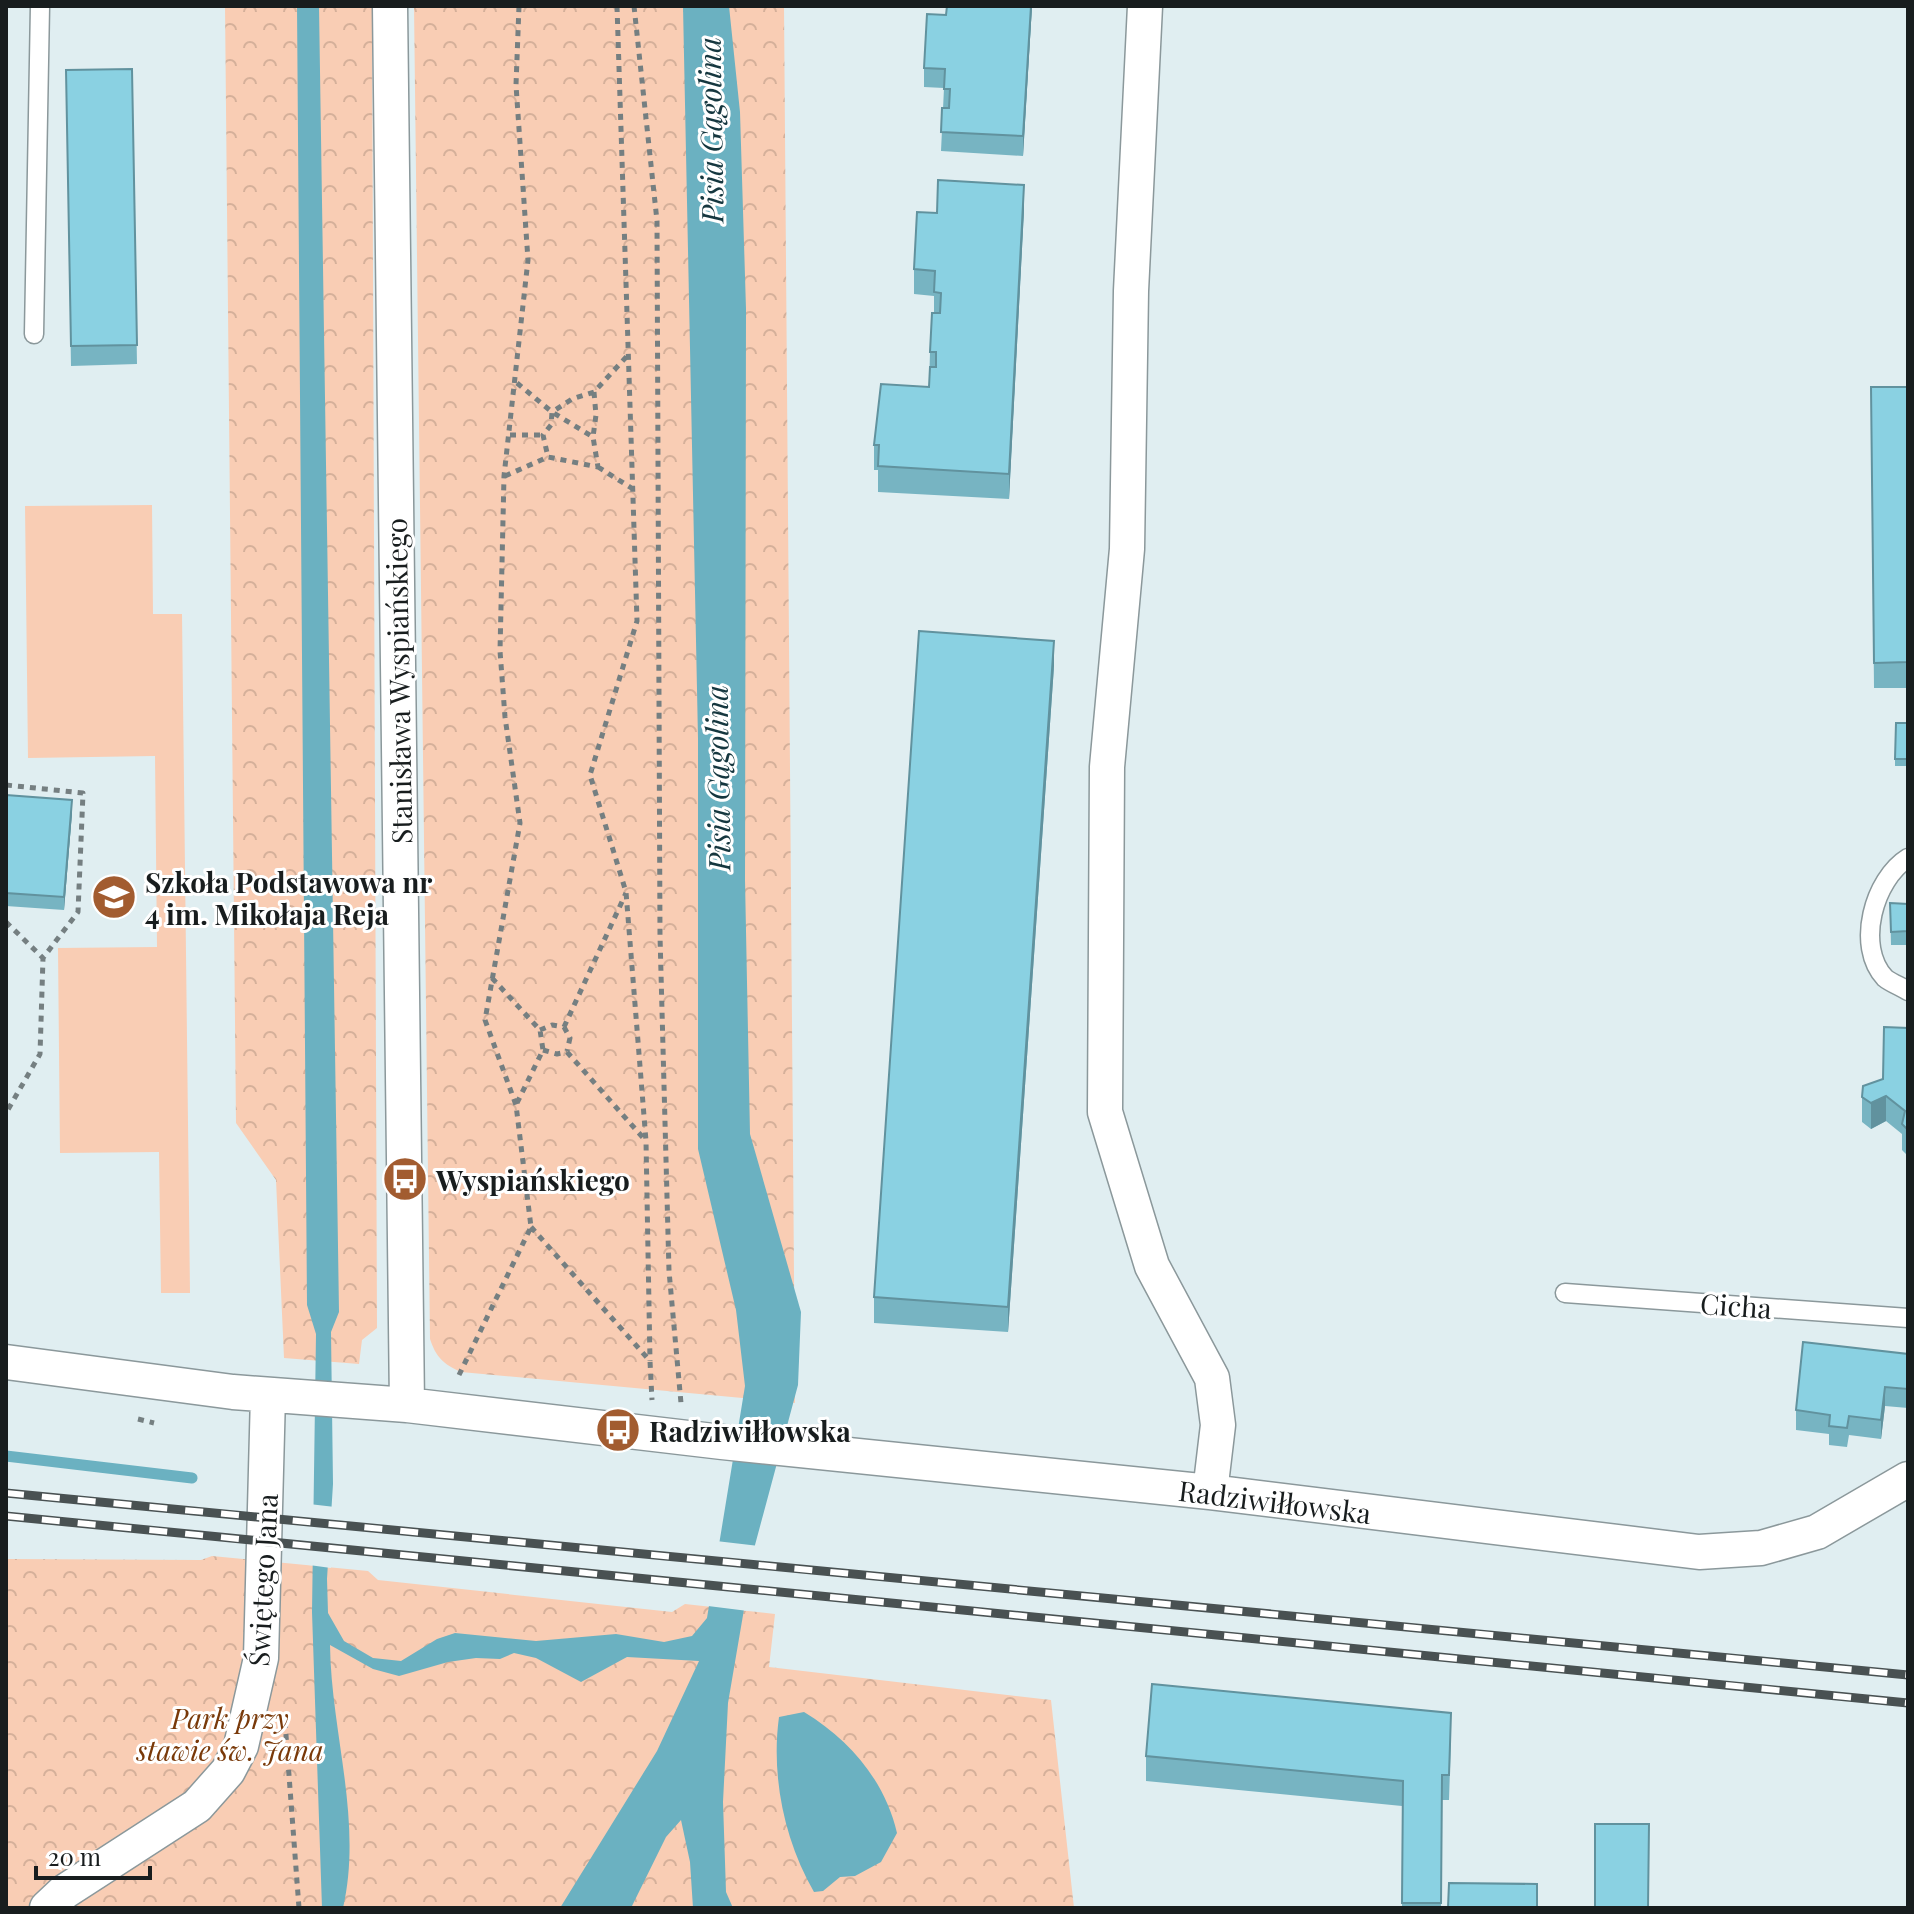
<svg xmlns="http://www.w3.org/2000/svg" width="1914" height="1914" font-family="'Playfair Display',serif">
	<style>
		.forest { fill: url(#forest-crowns) }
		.pitch { fill: #f9cdb4 }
		.water { fill: #6bb1c1 }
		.pier { fill: #e0eef1 }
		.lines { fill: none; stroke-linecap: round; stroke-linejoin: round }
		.stream { stroke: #6bb1c1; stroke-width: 11 }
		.service-casing { stroke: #8b989b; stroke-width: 21 }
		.minor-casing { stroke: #8b989b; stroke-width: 37 }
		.path { stroke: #757f81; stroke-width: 5; stroke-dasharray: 6 6; stroke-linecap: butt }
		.service { stroke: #fff; stroke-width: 18 }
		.minor { stroke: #fff; stroke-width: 34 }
		.rail-casing { stroke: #495152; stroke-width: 9 }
		.rail { stroke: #fff; stroke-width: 6; stroke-dasharray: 18; stroke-linecap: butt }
		.wall { fill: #77b4c2 }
		.shaded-wall { fill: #61929e }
		.building { fill: #8ad1e2; stroke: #61929e; stroke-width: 2 }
		.labels { text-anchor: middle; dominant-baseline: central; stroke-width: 6; stroke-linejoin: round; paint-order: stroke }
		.street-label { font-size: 28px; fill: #181d1e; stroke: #fff }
		.poi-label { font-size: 28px; font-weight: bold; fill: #181d1e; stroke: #fff; text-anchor: start }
		.park-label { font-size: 28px; font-style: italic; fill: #793909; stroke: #fff }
		.water-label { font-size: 30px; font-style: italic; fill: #15373f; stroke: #fff }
	</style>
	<defs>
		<pattern id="forest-crowns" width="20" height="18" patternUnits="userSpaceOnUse" patternTransform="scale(2)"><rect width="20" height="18" fill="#f9cdb4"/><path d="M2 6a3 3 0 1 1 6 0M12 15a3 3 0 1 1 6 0" fill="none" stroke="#d5b09a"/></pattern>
	</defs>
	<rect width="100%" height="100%" fill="#e0eef1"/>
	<path class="forest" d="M225,6H372L377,1328L362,1340L359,1364L284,1358L276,1180L236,1123Z
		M414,6H784L795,1403L461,1372C443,1364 436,1357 430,1339Z
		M212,1556L368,1571L378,1580L672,1612L685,1604L775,1614L769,1667L1051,1700L1074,1908H6V1559L201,1560Z"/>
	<path class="pitch" d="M152,505L153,614H182L190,1293H161L159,1152L60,1153L58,948L157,947L155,756L28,758L25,506Z"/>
	<path class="water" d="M297,6H319L339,1312L331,1332L333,1484L327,1579L328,1613L344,1641L373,1658L401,1661L437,1639L455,1633L536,1641L616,1634L664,1642L692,1636L707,1618L745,1386L736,1310L698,1149V738L683,6H729L740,112L746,309L745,880L750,1134L801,1312L798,1385L755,1545L728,1703L723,1802L726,1892L733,1908H693L690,1862L681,1820L666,1837L631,1908H560L657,1751L699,1661L627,1657L581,1682L536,1658L514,1653L500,1659L476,1658L448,1662L399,1676L373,1669L330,1645C331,1732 363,1821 343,1908H322L312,1612L316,1334L307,1305Z
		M804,1712C850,1740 885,1781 897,1833L881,1862L855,1876L840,1877L823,1891L814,1892C784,1840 771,1776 779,1717Z"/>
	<path class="pier" d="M309,1504L335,1507L331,1568L309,1565Z
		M716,1541L759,1546L748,1611L708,1606Z"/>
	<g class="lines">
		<path class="stream" d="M6,1456L192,1478"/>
		<g class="service-casing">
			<path id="service" d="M34,334L40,6
				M1908,858C1874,879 1855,946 1885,978C1891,983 1902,987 1908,991
				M1565,1293L1908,1318"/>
		</g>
		<g class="minor-casing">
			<path id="minor" d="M390,6L407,1405
				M1145,6L1131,291L1127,549L1107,767L1105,1112L1152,1266L1212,1378L1218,1425L1210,1492
				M6,1362L233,1392L407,1405L722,1442L1210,1492L1699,1552L1761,1548L1817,1532L1908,1479
				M47,1908L64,1892L197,1806L228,1771L241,1746L261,1658L268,1395"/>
		</g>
		<path class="path" d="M617,6L637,621L590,775L626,892L646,1141L650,1361
			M634,6L657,221L660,936L669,1271L681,1403
			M517,383L552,412L593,437
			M594,392L596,415L593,437L598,467L548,457L543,435L551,425L552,412L572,399L594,392L629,354
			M510,435H543
			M598,467L633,489
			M505,476L548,457
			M6,785L83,793L78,912L43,958L40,1054L6,1113
			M6,922L43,958
			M492,978L540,1030L543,1050L516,1105
			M564,1027L626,893
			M564,1027L570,1038L567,1051
			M540,1030L552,1025L564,1027
			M543,1050L557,1054L567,1052
			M567,1052L646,1141
			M531,1227L650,1361L652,1400
			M459,1375L531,1227L516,1105L485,1020L520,823L505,717L500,651L504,476L528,260L516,85L519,6
			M138,1419L154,1423
			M285,1722L299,1908"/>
		<use href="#service" class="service"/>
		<use href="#minor" class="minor"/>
		<g class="rail-casing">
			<path id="rail" d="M6,1493L1908,1675
				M6,1516L1908,1703"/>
		</g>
		<use href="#rail" class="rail"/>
	</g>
	<path class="wall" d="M947,6H1032L1023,156L941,151L944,88L924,87V68L946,15Z
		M132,69L137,364L71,366L66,70Z
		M1024,210L1009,499L878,492V470H874V445L929,387L930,352L934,313V296L914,294V269L937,213Z
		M1871,387H1908V688H1874Z
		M1054,666L1008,1332L874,1323V1297Z
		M1908,723V766H1895V759Z
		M6,795L72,813L64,910L6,906Z
		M1890,903L1908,904V945H1891Z
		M1908,1028V1156L1902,1150V1134L1886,1121L1871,1129L1862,1122V1097L1883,1079Z
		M1908,1354V1408L1885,1406L1881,1439L1849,1435L1847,1447L1829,1445V1434L1796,1430V1410Z
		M1451,1738L1449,1800H1442L1441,1908H1402V1806L1146,1781V1756Z"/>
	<path class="shaded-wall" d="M1031,6H1032L1023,156V136Z
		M1024,185V210L1009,499V474Z
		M1054,641V666L1008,1332V1307Z
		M72,800V813L64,910V897Z
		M1886,1096V1121L1871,1129V1103Z
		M1885,1387V1406L1881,1439V1420Z"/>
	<path class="building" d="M947,6H1031L1023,136L941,132L942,108H949L950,89H944L945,69L924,68L927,14L946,15Z
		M132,69L137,345L71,346L66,70Z
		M938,180L1024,185L1009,474L878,466L879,445H874L881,384L929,387L930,367H936V352H930L932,313H940L941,293L934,292L935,271L914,269L917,212L937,213Z
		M1871,387H1908V662L1874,663Z
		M919,631L1054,641L1008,1307L874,1297Z
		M1896,723H1908V759H1895Z
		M6,795L72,800L64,897L6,893Z
		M1890,903L1908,904V931L1891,932Z
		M1884,1027L1908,1028V1130L1902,1124L1905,1111L1886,1096L1871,1103L1862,1097L1863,1086L1883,1079Z
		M1803,1342L1908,1354V1389L1885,1387L1881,1420L1849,1416L1847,1428L1829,1426L1830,1415L1796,1410Z
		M1152,1684L1451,1713L1449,1775H1442L1441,1903H1402L1403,1781L1146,1756Z
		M1595,1824H1649L1648,1908H1595Z
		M1449,1883L1537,1884V1908H1448Z"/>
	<defs>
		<g id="school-disc" transform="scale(2.3)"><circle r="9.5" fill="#a25c30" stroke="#fff"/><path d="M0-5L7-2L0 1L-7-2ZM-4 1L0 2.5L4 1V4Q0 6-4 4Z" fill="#fff"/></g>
		<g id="bus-disc" transform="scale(2.3)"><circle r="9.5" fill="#a25c30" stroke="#fff"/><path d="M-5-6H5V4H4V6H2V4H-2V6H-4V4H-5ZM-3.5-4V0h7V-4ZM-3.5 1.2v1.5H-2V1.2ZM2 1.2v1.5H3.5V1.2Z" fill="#fff"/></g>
	</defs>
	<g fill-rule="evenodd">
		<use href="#school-disc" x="114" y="897"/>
		<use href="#bus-disc" x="405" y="1179"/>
		<use href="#bus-disc" x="618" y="1430"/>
	</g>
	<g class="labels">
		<g class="street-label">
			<text transform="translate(398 681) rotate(-91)">Stanisława Wyspiańskiego</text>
			<text transform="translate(1736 1305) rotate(4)">Cicha</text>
			<text transform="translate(1275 1501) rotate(7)">Radziwiłłowska</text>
			<text transform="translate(262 1580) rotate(-87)">Świętego Jana</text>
		</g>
		<g class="poi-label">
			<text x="145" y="881">Szkoła Podstawowa nr<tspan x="145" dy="32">4 im. Mikołaja Reja</tspan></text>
			<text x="436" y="1179">Wyspiańskiego</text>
			<text x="649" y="1430">Radziwiłłowska</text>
		</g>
		<g class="park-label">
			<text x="230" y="1717">Park przy<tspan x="230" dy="32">stawie św. Jana</tspan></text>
		</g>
		<g class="water-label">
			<text transform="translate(710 130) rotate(-91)">Pisia Gągolina</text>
			<text transform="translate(717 778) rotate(-91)">Pisia Gągolina</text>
		</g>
	</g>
	<rect width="1914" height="1914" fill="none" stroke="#181d1e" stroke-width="16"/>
	<path d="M36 1866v12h114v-12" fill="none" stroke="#181d1e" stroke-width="4"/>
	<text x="48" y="1866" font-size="24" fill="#181d1e" stroke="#ffffff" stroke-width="6" paint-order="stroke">20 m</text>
</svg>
